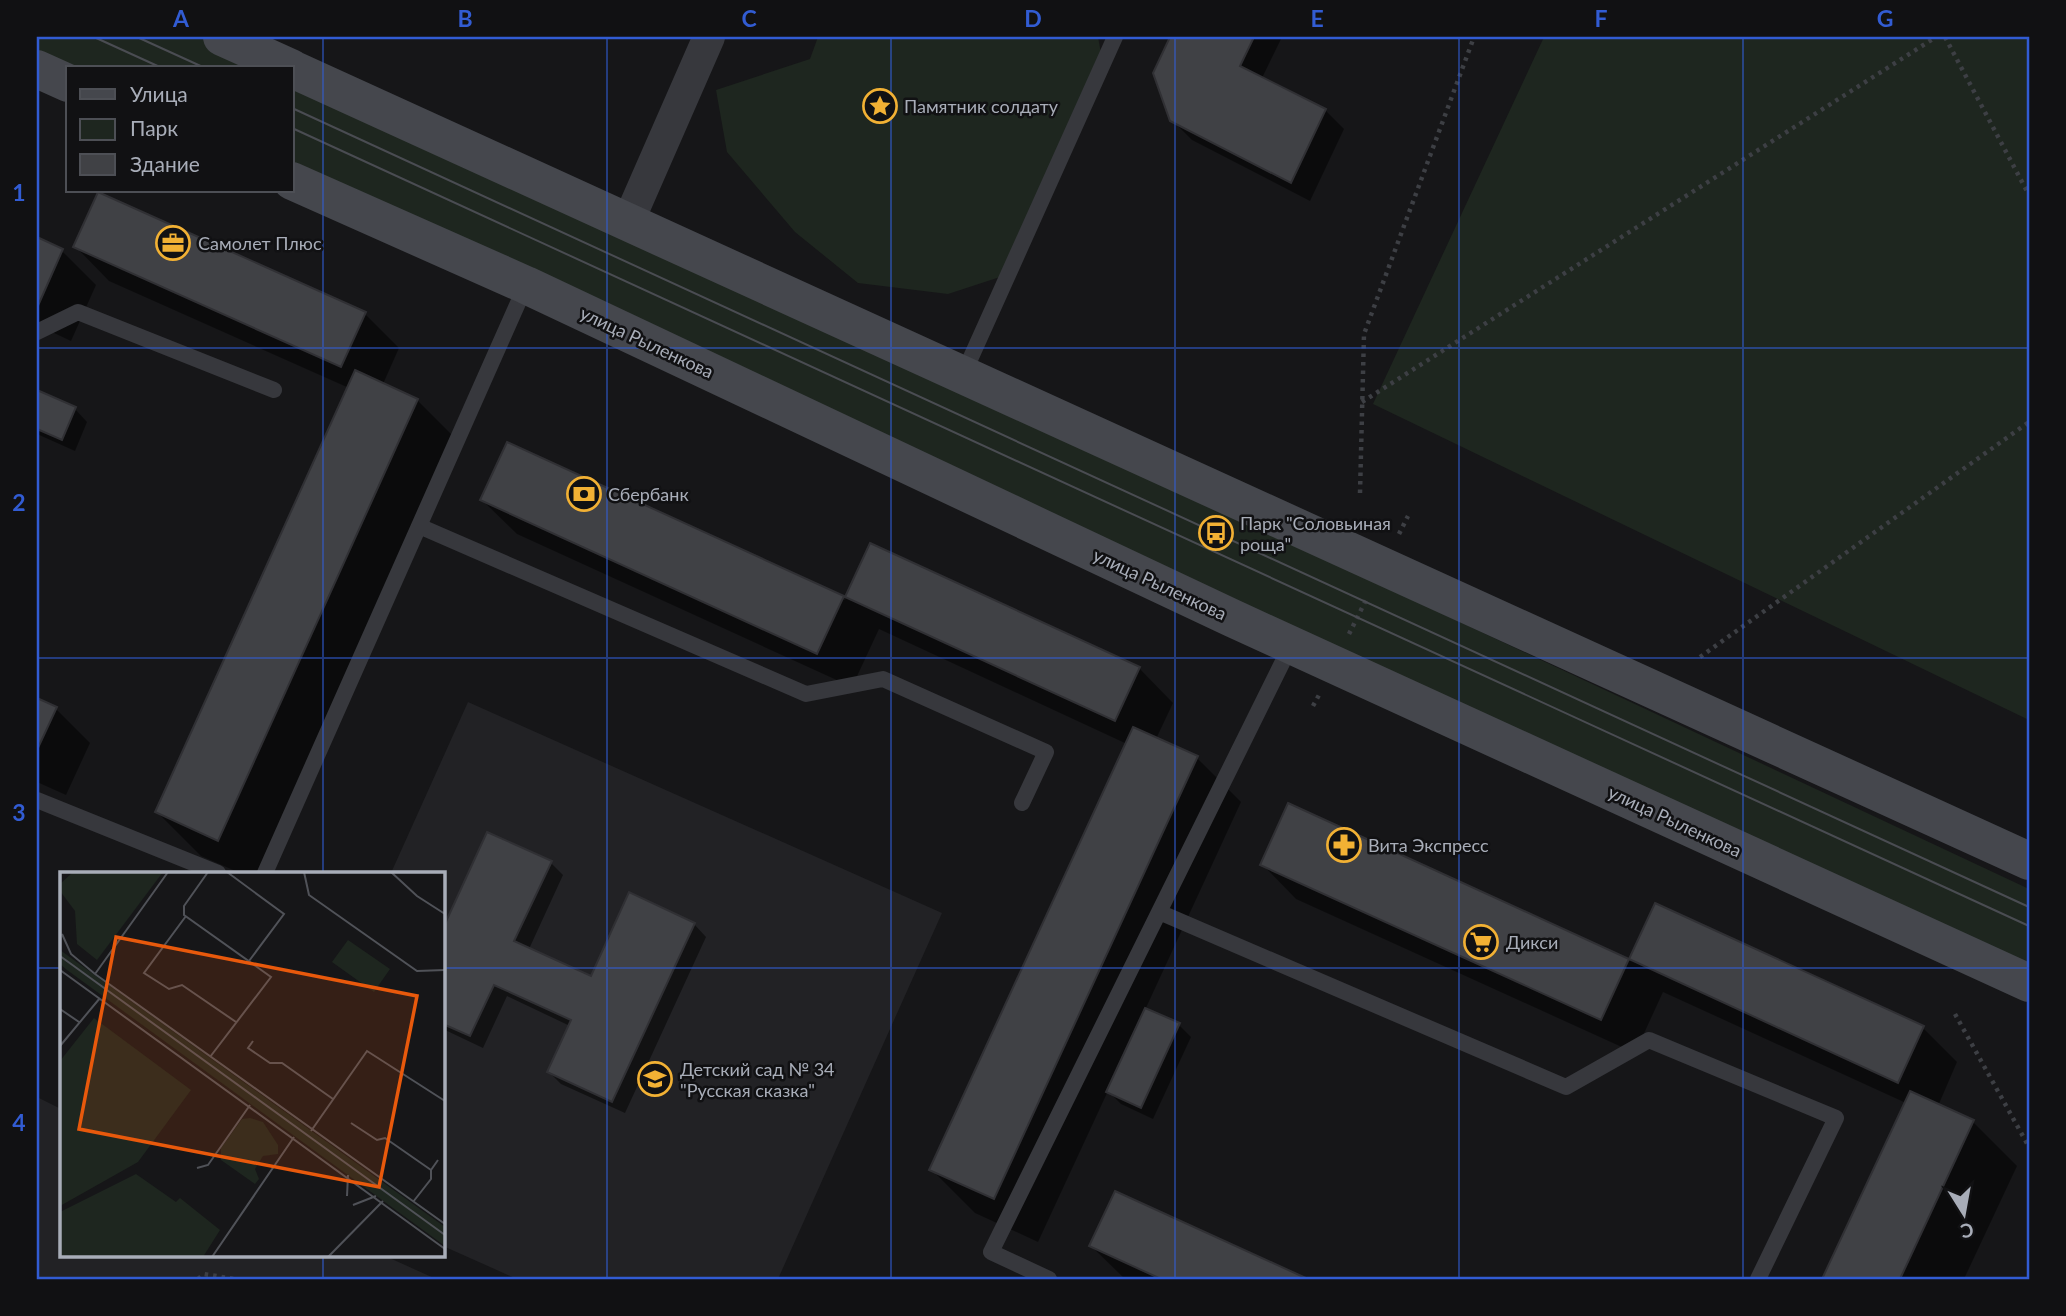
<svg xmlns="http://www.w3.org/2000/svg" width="2066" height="1316" font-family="Lato,sans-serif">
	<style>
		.built { fill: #222225 }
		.green { fill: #1e261f }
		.shadow { fill: #0007 }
		.building { fill: #404145; stroke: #303034; stroke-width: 2 }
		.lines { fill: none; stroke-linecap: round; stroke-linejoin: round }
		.path { stroke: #3d3f44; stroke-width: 4.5; stroke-dasharray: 3.5 5; stroke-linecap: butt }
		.lane { stroke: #37383d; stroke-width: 16 }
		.street { stroke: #37383d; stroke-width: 32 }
		.secondary { stroke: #45474d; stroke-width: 38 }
		.tram { stroke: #4a4c52; stroke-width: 2 }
		.grid { fill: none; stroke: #325cd3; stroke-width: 2; stroke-opacity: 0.55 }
		.labels { text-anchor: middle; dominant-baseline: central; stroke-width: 5; stroke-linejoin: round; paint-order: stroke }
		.poi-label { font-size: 18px; fill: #a8adb8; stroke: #111113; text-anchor: start }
		.street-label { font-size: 18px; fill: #a8adb8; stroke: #111113 }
		.inset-road { fill: none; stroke: #505258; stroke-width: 2 }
		.view { fill: #e8590c; fill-opacity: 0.15; stroke: #e8590c; stroke-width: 3.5 }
		.inset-edge { fill: none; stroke: #a8adb8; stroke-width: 3.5 }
		.neatline { fill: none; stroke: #325cd3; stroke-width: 2.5 }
		.grid-label { font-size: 23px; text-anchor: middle; font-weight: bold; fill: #325cd3 }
	</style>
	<rect width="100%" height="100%" fill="#161618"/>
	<path class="built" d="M468,702L942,913L778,1279H517L443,1246V873H391Z
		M37,1097L61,1109V1255H383L436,1279H37Z"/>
	<path class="green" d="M37,37H212L279,68H68L37,61Z
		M818,37H1098L1101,53L1000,277L948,294L858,283L795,232L727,152L716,90L810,59Z
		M1544,37H2029V720L1373,404Z
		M292,74L2029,889V979L292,178Z"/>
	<path class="shadow" d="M1172,37H1282L1262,78L1325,110L1344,129L1310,201L1192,140L1172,120L1155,73Z
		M37,239L62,251L96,285L71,341L37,325Z
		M75,246L365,314L399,348L383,384L417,400L461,444L267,873H240L201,856L157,812L349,388L109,281Z
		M37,392L75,409L87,422L75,451L37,434Z
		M482,500L845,600L871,545L1139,668L1173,703L1156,739L1197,758L1241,802L1145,1010L1179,1025L1191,1037L1153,1119L1121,1104L1108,1091L1038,1242L975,1213L931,1169L1127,744L879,629L852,687L517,534Z
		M37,700L56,709L90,743L66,795L37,782Z
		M1289,805L1630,961L1655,906L1923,1028L1957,1062L1938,1106L1973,1122L2017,1166L1964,1279H1824L1906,1103L1663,992L1635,1053L1296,899L1262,864Z
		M488,834L550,862L563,875L529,949L592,978L694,924L706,937L625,1113L561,1084L549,1072L570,1026L507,996L483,1048L443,1029V932Z
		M1116,1193L1304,1279H1125L1091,1246Z"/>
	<path class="building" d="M1170,37H1254L1240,66L1326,109L1291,183L1170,121L1153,73Z
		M98,192L366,312L341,367L73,247Z
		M37,237L63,249L37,308Z
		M355,370L418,399L218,841L155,812Z
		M37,390L76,407L62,440L37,429Z
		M507,442L844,596L817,654L480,500Z
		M870,543L1140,667L1115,721L845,597Z
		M37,698L57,707L37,750Z
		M1133,727L1198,756L994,1199L929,1170Z
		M1288,803L1629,959L1601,1020L1260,865Z
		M487,832L552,861L514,941L591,976L629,892L695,923L612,1102L547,1072L571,1020L494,985L470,1036L443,1024V928Z
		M1655,903L1924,1026L1898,1083L1629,959Z
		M1145,1008L1180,1023L1141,1108L1106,1092Z
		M1910,1091L1974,1120L1900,1279H1822Z
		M1115,1191L1308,1279H1161L1089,1246Z"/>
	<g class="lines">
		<path class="path" d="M1945,37L2029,195
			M1362,402L1936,37
			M1360,493L1364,334L1474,37
			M1399,534L1408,516
			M1349,634L1367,598
			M1700,657L2029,422
			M1313,706L1319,695
			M1955,1014L2029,1147
			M198,1279L204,1274L234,1279"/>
		<path class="lane" d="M37,332L78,312L274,390
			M963,375L1115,37
			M419,526L806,694L883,679L1046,752L1022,803
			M37,800L218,873
			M265,873L526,285
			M1159,912L1566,1087L1649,1040L1836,1118L1758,1279
			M1049,1279L991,1252L1291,645"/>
		<path class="street" d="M628,222L709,37"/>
		<path class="secondary" d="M222,37L291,68
			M37,69L68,83
			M292,69L2029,861
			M292,181L526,285L1232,618L2029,983"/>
		<path class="tram" d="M94,37L162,68
			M137,37L205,68
			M292,108L2029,907
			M292,128L2029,926"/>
	</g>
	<path class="grid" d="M323,37V873M607,37V1279M891,37V1279M1175,37V1279M1459,37V1279M1743,37V1279M37,348H2029M37,658H2029M37,968H61M443,968H2029M323,1255V1279"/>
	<defs>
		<g id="sight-ring" transform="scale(1.75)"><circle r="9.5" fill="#111113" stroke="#f2b134" stroke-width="1.5"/><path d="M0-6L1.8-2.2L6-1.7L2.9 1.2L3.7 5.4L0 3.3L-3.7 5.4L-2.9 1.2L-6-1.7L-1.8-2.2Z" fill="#f2b134"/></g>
		<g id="office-ring" transform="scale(1.75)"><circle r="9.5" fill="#111113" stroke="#f2b134" stroke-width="1.5"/><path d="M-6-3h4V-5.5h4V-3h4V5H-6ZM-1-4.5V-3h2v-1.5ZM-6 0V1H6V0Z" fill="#f2b134"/></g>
		<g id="bank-ring" transform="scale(1.75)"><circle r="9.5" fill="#111113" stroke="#f2b134" stroke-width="1.5"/><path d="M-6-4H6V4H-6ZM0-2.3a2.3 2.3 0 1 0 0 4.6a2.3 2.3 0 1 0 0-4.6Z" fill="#f2b134"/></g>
		<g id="bus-ring" transform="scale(1.75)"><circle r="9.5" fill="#111113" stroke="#f2b134" stroke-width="1.5"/><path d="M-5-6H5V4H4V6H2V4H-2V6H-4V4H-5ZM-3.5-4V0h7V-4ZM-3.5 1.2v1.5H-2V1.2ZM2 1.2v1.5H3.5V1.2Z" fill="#f2b134"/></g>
		<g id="pharmacy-ring" transform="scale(1.75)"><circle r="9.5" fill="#111113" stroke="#f2b134" stroke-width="1.5"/><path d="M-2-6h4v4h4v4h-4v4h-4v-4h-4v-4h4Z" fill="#f2b134"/></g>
		<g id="supermarket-ring" transform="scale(1.75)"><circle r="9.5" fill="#111113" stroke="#f2b134" stroke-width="1.5"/><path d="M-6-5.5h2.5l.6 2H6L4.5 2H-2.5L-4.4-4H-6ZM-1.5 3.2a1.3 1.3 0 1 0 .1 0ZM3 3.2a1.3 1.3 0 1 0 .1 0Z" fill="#f2b134"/></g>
		<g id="school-ring" transform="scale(1.75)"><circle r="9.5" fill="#111113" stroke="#f2b134" stroke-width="1.5"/><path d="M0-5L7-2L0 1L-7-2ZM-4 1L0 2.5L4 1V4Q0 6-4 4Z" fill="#f2b134"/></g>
	</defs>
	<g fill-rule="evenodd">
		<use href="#sight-ring" x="880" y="106"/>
		<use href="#office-ring" x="173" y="243"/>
		<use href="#bank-ring" x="584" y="494"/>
		<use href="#bus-ring" x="1216" y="533"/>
		<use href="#pharmacy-ring" x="1344" y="845"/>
		<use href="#supermarket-ring" x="1481" y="942"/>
		<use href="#school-ring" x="655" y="1079"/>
	</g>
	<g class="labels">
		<g class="poi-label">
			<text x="904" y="106">Памятник солдату</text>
			<text x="198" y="243">Самолет Плюс</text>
			<text x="608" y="494">Сбербанк</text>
			<text x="1240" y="523">Парк "Соловьиная<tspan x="1240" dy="21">роща"</tspan></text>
			<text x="1368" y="845">Вита Экспресс</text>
			<text x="1506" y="942">Дикси</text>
			<text x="680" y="1069">Детский сад № 34<tspan x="680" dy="21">"Русская сказка"</tspan></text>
		</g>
		<g class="street-label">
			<text transform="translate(647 342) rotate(25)">улица Рыленкова</text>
			<text transform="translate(1160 584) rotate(25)">улица Рыленкова</text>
			<text transform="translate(1675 821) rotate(25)">улица Рыленкова</text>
		</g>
	</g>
	<g transform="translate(60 872)">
		<rect width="385" height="385" fill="#161618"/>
		<path d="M13,0H103L37,88L17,72L15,39L0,19V12ZM288,68L330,97L314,120L272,90ZM0,78L385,355V374L7,98L0,92ZM34,146L131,218L78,290L0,334V189ZM190,246L203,250L218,273V282L203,284L195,297L199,307L195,312L161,288V276L182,247ZM76,302L116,330L120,326L160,358L143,385H0V340Z" fill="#1e261f"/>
		<path class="inset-road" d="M148,0L124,34V43L211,105L150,185M167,0L224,42L189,89M244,0L249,23L357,99L385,98M331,0L357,24L385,42M126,44L84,101L109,117L122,113L176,150M2,62L11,82L35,102L385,352M0,84L385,363M0,98L385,377M35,102L108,0M0,137L19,150M193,169L188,176L210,191H222L273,227M0,174L40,126M291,251L317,268L325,266L371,298M251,259L307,179L385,229M137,296L148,293L190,233M287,324L288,303M353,330L371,307V298L378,288M293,333L316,324M152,385L234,265M268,385L323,329"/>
		<path class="view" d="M56,65L357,124L319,315L19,257Z"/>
		<rect width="385" height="385" class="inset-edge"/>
	</g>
	<rect width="2066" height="1316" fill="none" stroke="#111113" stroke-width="77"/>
	<rect x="66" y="66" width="228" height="126" fill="#111113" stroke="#4d4f55" stroke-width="2"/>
	<rect x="80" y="89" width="35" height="10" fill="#45474d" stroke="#4d4f55" stroke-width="2"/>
	<text x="130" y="102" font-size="21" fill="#a8adb8">Улица</text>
	<rect x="80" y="119" width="35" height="21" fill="#1e261f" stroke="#4d4f55" stroke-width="2"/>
	<text x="130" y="136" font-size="21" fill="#a8adb8">Парк</text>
	<rect x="80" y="154" width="35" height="21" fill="#404145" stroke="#4d4f55" stroke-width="2"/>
	<text x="130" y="172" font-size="21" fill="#a8adb8">Здание</text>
	<g transform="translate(1964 1214) rotate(169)" stroke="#111113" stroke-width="5" paint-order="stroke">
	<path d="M0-5L12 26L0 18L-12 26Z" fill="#a8adb8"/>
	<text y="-10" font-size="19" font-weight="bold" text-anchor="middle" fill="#a8adb8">С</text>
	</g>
	<rect x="38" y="38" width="1990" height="1240" class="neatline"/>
	<g class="grid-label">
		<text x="181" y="27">A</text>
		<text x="465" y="27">B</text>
		<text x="749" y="27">C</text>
		<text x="1033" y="27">D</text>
		<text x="1317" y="27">E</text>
		<text x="1601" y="27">F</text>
		<text x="1885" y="27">G</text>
		<text x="19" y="201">1</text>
		<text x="19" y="511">2</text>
		<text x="19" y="821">3</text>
		<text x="19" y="1131">4</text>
	</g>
</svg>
